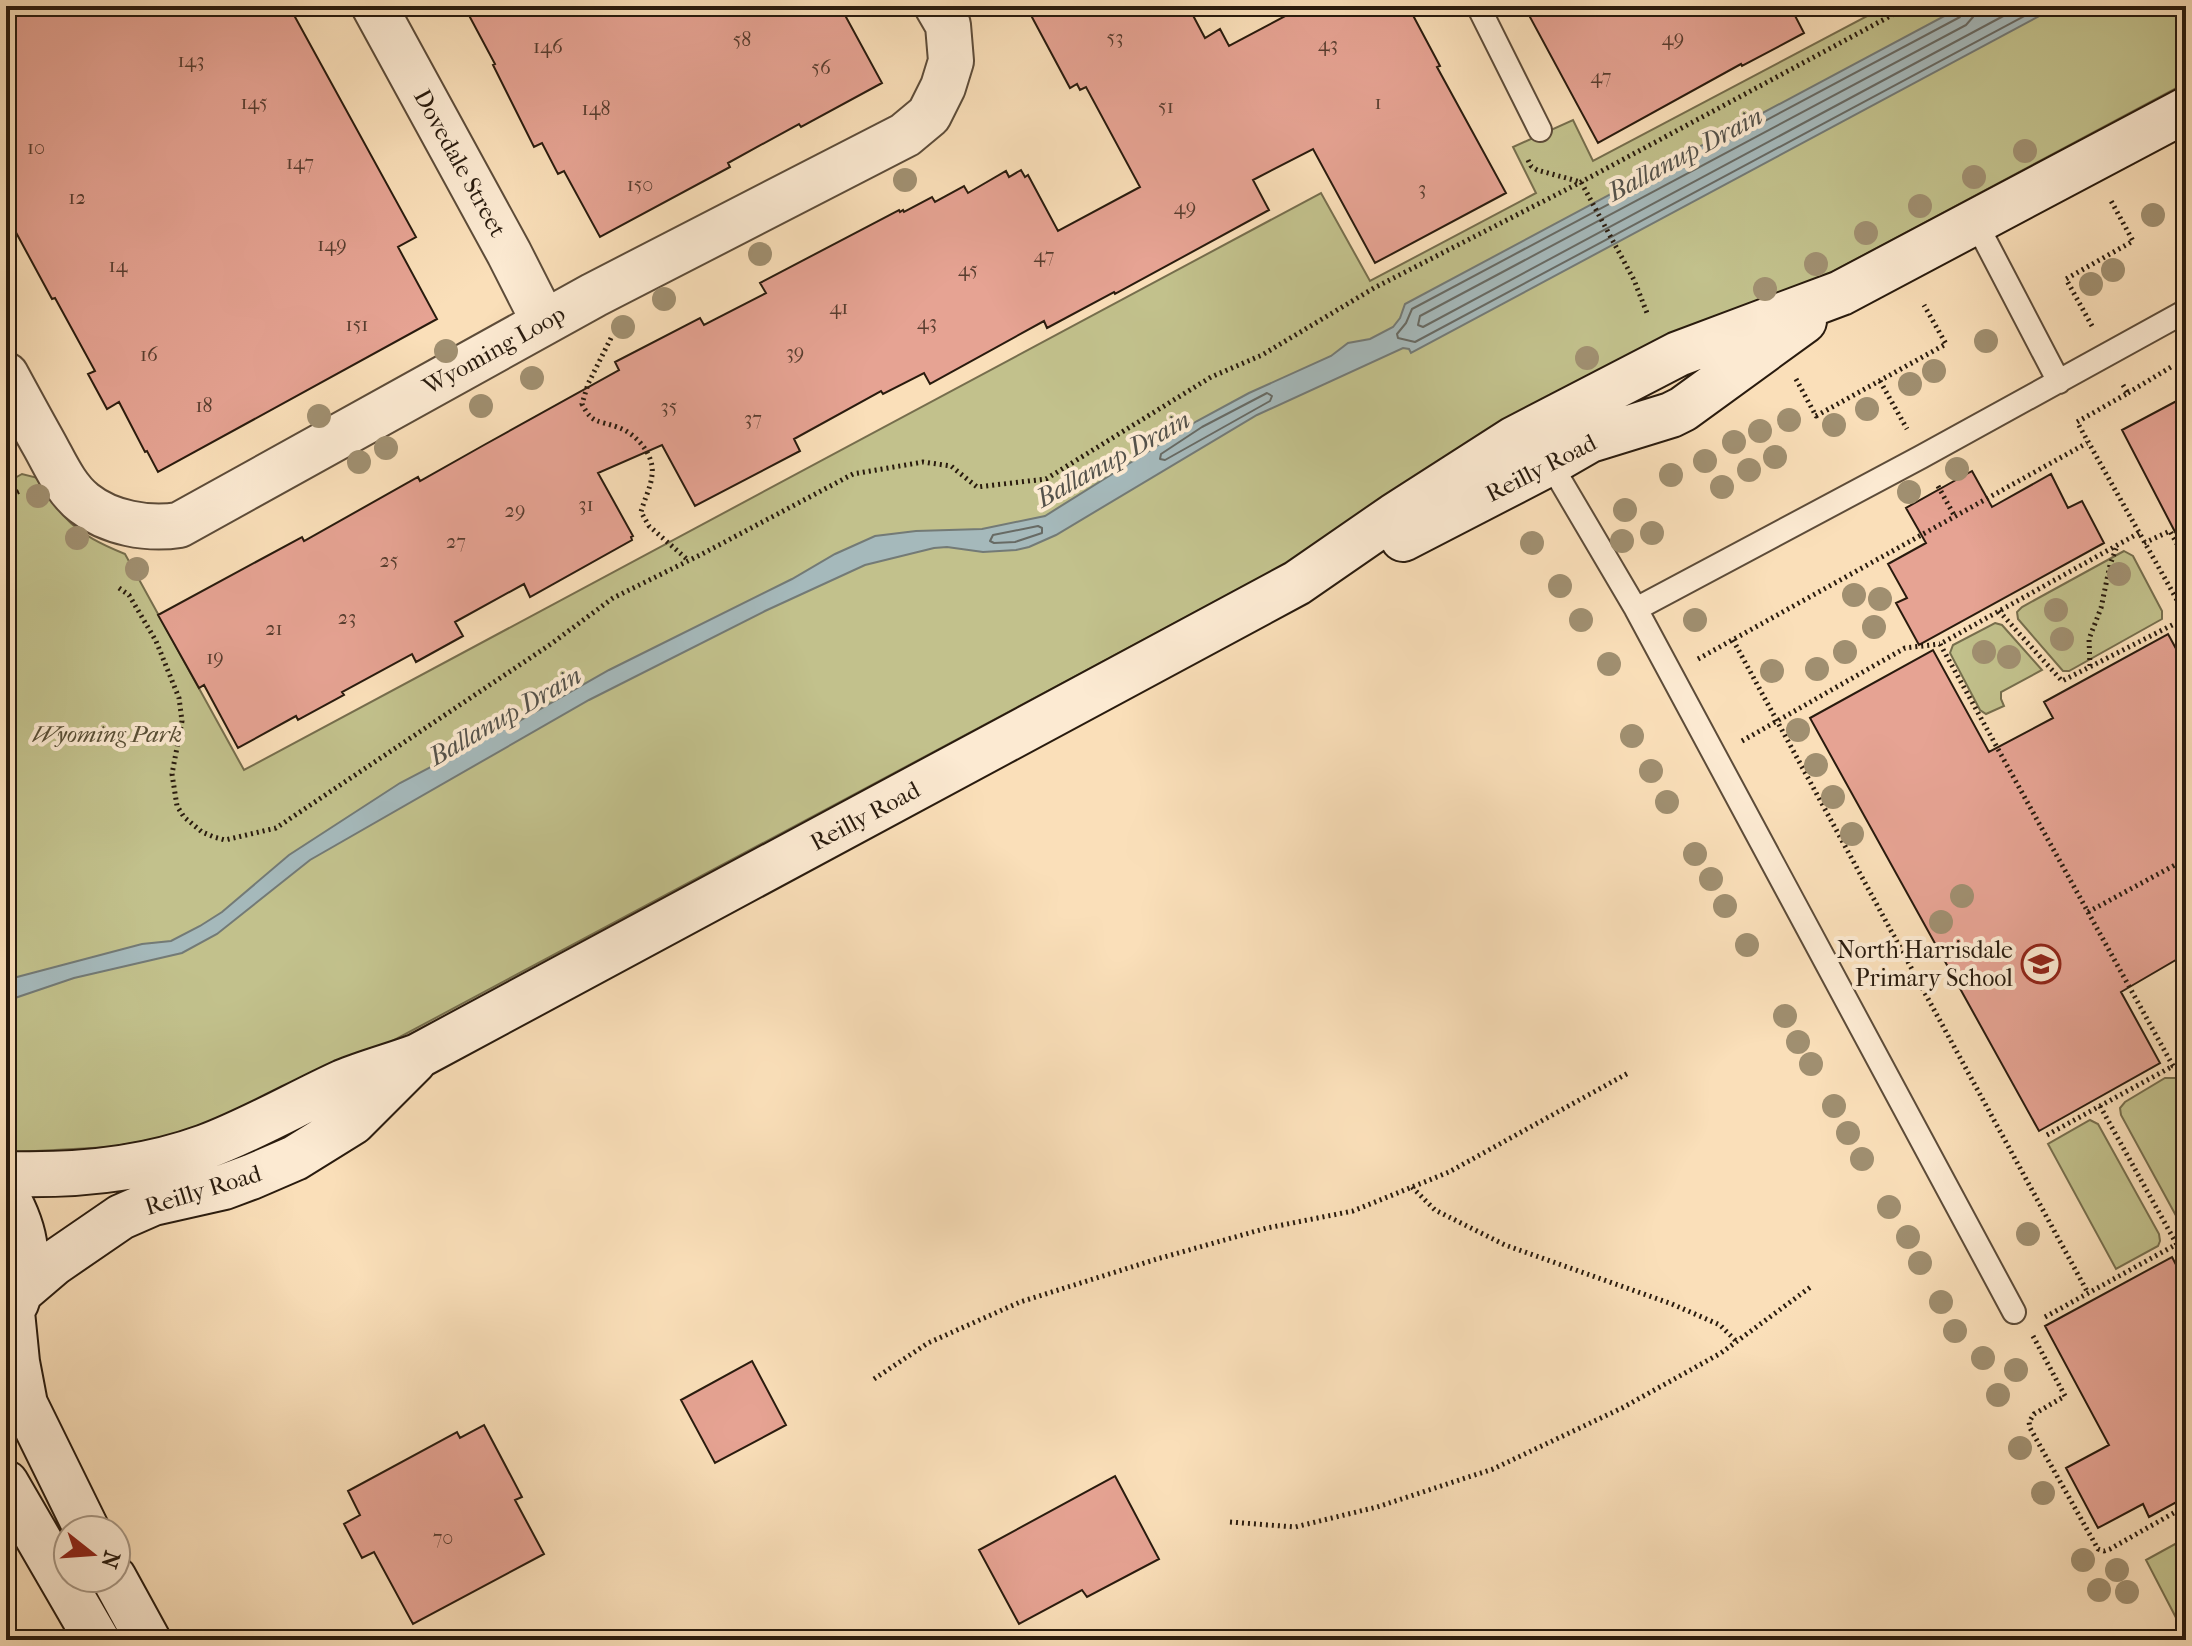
<svg xmlns="http://www.w3.org/2000/svg" width="2192" height="1646" font-family="'IM FELL French Canon',serif">
	<style>
		.green { fill: #c2c18c; stroke: #766e4d; stroke-width: 2 }
		.water { fill: #a5b9bb; stroke: #737a76; stroke-width: 2 }
		.lines { fill: none; stroke-linecap: round; stroke-linejoin: round }
		.shore { stroke: #676a64; stroke-width: 2 }
		.building { fill: #e6a393; stroke: #291b0e; stroke-width: 2 }
		.lane-casing { stroke: #5d4c39; stroke-width: 26 }
		.street-casing { stroke: #5d4c39; stroke-width: 48 }
		.secondary-casing { stroke: #291b0e; stroke-width: 48 }
		.path { stroke: #291b0e; stroke-width: 5; stroke-dasharray: 2 4; stroke-linecap: butt }
		.lane { stroke: #fcead2; stroke-width: 22 }
		.street { stroke: #fcead2; stroke-width: 44 }
		.secondary { stroke: #fcead2; stroke-width: 44 }
		.tree { fill: #a08f70 }
		.labels { text-anchor: middle; dominant-baseline: central; stroke-width: 8; stroke-linejoin: round; paint-order: stroke }
		.number-label { font-size: 20px; fill: #583d2f }
		.street-label { font-size: 24px; fill: #291b0e; stroke: #fcead2 }
		.park-label { font-size: 24px; font-style: italic; fill: #574d34; stroke: #fcead2 }
		.poi-label { font-size: 24px; fill: #291b0e; stroke: #fcead2; text-anchor: end }
		.water-label { font-size: 26px; font-style: italic; fill: #54524b; stroke: #fcead2 }
	</style>
	<rect width="100%" height="100%" fill="#fadfb9"/>
	<filter id="stains"><feTurbulence type="fractalNoise" baseFrequency=".0025" numOctaves="4"/><feColorMatrix values="0 0 0 0 .2 0 0 0 0 .09 0 0 0 0 .02 0 0 0 .5 -.17"/></filter>
	<radialGradient id="worn" r=".72"><stop offset=".6" stop-color="#630" stop-opacity="0"/><stop offset="1" stop-color="#630" stop-opacity=".3"/></radialGradient>
	<path class="green" d="M1886,6H2186V83L368,1054L231,1121L177,1135L111,1147L17,1152L6,1150V483L22,474L42,479C49,492 56,507 65,517C81,535 103,545 125,554L244,770L1321,193L1370,281L1536,193L1513,147L1573,120L1593,161Z
		M2124,551L2133,556L2162,611V619L2069,671H2063L2018,619L2017,612L2022,607Z
		M1995,623L2002,625L2042,670L2001,692V699L2004,706L1986,714L1980,710L1950,653L1953,645Z
		M2165,1078H2176L2186,1080V1234L2121,1115L2120,1108L2125,1102Z
		M2090,1120L2098,1124L2159,1234L2160,1241L2158,1246L2116,1269L2048,1144Z
		M2186,1538V1637L2146,1560Z"/>
	<path class="water" d="M1963,6H2058L1411,353L1409,349L1403,348L1257,415L1056,535L1029,547L1016,550L983,552L947,547L934,548L865,565L765,611L589,700L310,860L217,934L182,953L74,978L6,1001V981L17,977L142,944L171,941L200,926L222,912L289,855L400,783L519,721L609,670L792,579L835,554L875,536L916,531L982,529L1045,516L1197,421L1249,393L1331,356L1348,343L1370,339L1393,327L1400,318L1405,304Z"/>
	<g class="lines">
		<path class="shore" d="M1965,6L1964,12L1960,17L1412,309L1406,323L1397,334L1398,338L1415,342L2043,6
			M1975,6L1973,17L1966,25L1420,316L1418,325L1423,327L2022,6
			M1267,393L1272,396L1270,401L1165,460L1160,459L1161,454L1202,427Z
			M1038,526L1042,528V533L1015,542L994,543L990,541L993,535Z"/>
	</g>
	<path class="building" d="M6,6H289L416,237L398,247L437,319L158,472L147,451L145,452L119,402L107,409L88,374L95,371L55,298L52,299L6,214Z
		M464,6H840L882,83L801,127L799,124L728,163L730,167L600,237L564,171L558,174L542,143L534,147L493,65L495,64Z
		M1026,6H1188L1205,38L1220,29L1229,46L1304,6H1408L1440,66L1437,67L1506,193L1375,263L1313,149L1253,180L1269,210L1115,294L1114,292L1047,328L1044,321L930,384L924,373L883,394L881,391L794,439L800,451L695,506L662,445L598,473L633,536L631,537L632,540L530,597L524,584L455,622L463,636L416,662L412,654L342,692L344,695L298,720L296,716L238,748L204,685L199,688L158,615L302,537L304,541L418,477L420,481L484,445L619,370L615,362L700,318L704,325L766,293L760,283L899,210L900,212L903,210L904,212L932,197L935,202L964,186L968,193L1006,171L1009,177L1021,170L1025,177L1028,175L1058,231L1140,187L1086,87L1080,90L1077,84L1070,88Z
		M1524,6H1790L1804,33L1742,66L1741,64L1598,143Z
		M2186,396V553L2122,430Z
		M1972,471L1992,507L2051,474L2068,508L2082,501L2104,543L1919,645L1896,603L1907,598L1888,564L1926,543L1906,508Z
		M2168,634L2186,667V954L2121,992L2160,1063L2039,1131L1810,718L1933,650L1989,752L2053,718L2044,702Z
		M2172,1257L2186,1284V1497L2149,1517L2143,1504L2098,1528L2066,1468L2109,1445L2045,1326Z
		M752,1361L786,1425L715,1463L681,1400Z
		M484,1425L522,1497L515,1500L544,1554L413,1624L374,1552L362,1558L344,1524L360,1515L348,1491L457,1432L460,1438Z
		M1115,1476L1159,1559L1087,1597L1082,1590L1019,1624L979,1550Z"/>
	<g class="lines">
		<g class="lane-casing">
			<path id="lane" d="M1478,6L1540,130
				M1976,223L2059,382
				M1550,463L1636,609L1921,457L2186,311
				M1636,609L2014,1312"/>
		</g>
		<g class="street-casing">
			<path id="street" d="M374,6L509,253L544,322
				M6,375C19,399 32,423 45,446C56,466 66,489 84,503C109,523 148,530 179,525L594,295L905,135L929,115L943,87L951,61L948,25L937,6"/>
		</g>
		<g class="secondary-casing">
			<path id="secondary" d="M1403,539L1550,463L1590,440L1671,415L1683,409L1804,321
				M6,1174C72,1176 142,1170 205,1147C253,1129 297,1103 343,1082C367,1072 394,1065 418,1056L1297,583L1394,516L1514,439L1678,354L1841,293L2186,110
				M6,1195C27,1232 32,1263 16,1303
				M20,1292L54,1263L121,1217L153,1203L224,1187L251,1177L295,1158L353,1122L414,1061
				M12,1312L17,1362L25,1404L87,1530
				M6,1483L97,1640
				M114,1578L148,1640"/>
		</g>
		<path class="path" d="M1528,160L1531,166L1537,170L1581,182L1634,280L1647,313
			M2092,326L2066,279L2133,241L2110,199
			M611,338L588,384L582,404C592,424 598,420 617,427C636,433 655,455 652,475C651,487 644,500 641,512L649,526L689,561
			M1796,379L1816,416L1946,344L1924,305
			M1880,381L1907,429
			M2123,385L2128,393L2077,422L2186,616
			M2128,393L2171,367
			M1938,486L1955,517
			M6,497L20,491
			M2139,533L1940,644L2173,1066L2186,1069
			M2144,543L2170,531L2186,560
			M119,588L129,595L156,641L179,698L182,721L172,774L177,806L184,817L202,832L214,837L225,840L276,828L551,644L613,598L702,554L853,474L923,462L951,466L977,487L1046,479L1211,377L1262,355L1374,288L1581,182L1909,6
			M1999,611L2062,681L2186,618
			M1733,640L2088,1293
			M1698,659L2087,443
			M2090,666L2089,639L2101,608L2110,565L2117,546
			M1742,741L1905,648L1940,644
			M2088,912L2186,859
			M2100,1106L2186,1261
			M2047,1135L2173,1066
			M1412,1187L1435,1210L1505,1245L1672,1304L1720,1325L1737,1342
			M2186,1270V1277
			M2045,1317L2177,1244
			M2033,1336L2065,1396L2034,1414L2029,1422L2030,1428L2098,1549L2104,1551L2110,1549L2186,1506
			M874,1379L928,1343L1020,1302L1157,1259L1267,1228L1353,1211L1449,1172L1630,1072
			M1230,1522L1295,1527L1377,1507L1493,1469L1622,1408L1721,1353L1812,1286"/>
		<use href="#lane" class="lane"/>
		<use href="#street" class="street"/>
		<use href="#secondary" class="secondary"/>
	</g>
	<g class="tree">
		<circle cx="2025" cy="151" r="12"/>
		<circle cx="1974" cy="177" r="12"/>
		<circle cx="905" cy="180" r="12"/>
		<circle cx="1920" cy="206" r="12"/>
		<circle cx="2153" cy="215" r="12"/>
		<circle cx="1866" cy="233" r="12"/>
		<circle cx="760" cy="254" r="12"/>
		<circle cx="1816" cy="264" r="12"/>
		<circle cx="2113" cy="270" r="12"/>
		<circle cx="2091" cy="284" r="12"/>
		<circle cx="1765" cy="289" r="12"/>
		<circle cx="664" cy="299" r="12"/>
		<circle cx="623" cy="327" r="12"/>
		<circle cx="1986" cy="341" r="12"/>
		<circle cx="446" cy="351" r="12"/>
		<circle cx="1587" cy="358" r="12"/>
		<circle cx="1934" cy="371" r="12"/>
		<circle cx="532" cy="378" r="12"/>
		<circle cx="1910" cy="384" r="12"/>
		<circle cx="481" cy="406" r="12"/>
		<circle cx="1867" cy="409" r="12"/>
		<circle cx="319" cy="416" r="12"/>
		<circle cx="1789" cy="420" r="12"/>
		<circle cx="1834" cy="425" r="12"/>
		<circle cx="1760" cy="431" r="12"/>
		<circle cx="1734" cy="442" r="12"/>
		<circle cx="386" cy="448" r="12"/>
		<circle cx="1775" cy="457" r="12"/>
		<circle cx="1705" cy="461" r="12"/>
		<circle cx="359" cy="462" r="12"/>
		<circle cx="1957" cy="469" r="12"/>
		<circle cx="1749" cy="470" r="12"/>
		<circle cx="1671" cy="475" r="12"/>
		<circle cx="1722" cy="487" r="12"/>
		<circle cx="1909" cy="492" r="12"/>
		<circle cx="38" cy="496" r="12"/>
		<circle cx="1625" cy="510" r="12"/>
		<circle cx="1652" cy="533" r="12"/>
		<circle cx="77" cy="538" r="12"/>
		<circle cx="1622" cy="541" r="12"/>
		<circle cx="1532" cy="543" r="12"/>
		<circle cx="137" cy="569" r="12"/>
		<circle cx="2119" cy="574" r="12"/>
		<circle cx="1560" cy="586" r="12"/>
		<circle cx="1854" cy="595" r="12"/>
		<circle cx="1880" cy="599" r="12"/>
		<circle cx="2056" cy="610" r="12"/>
		<circle cx="1581" cy="620" r="12"/>
		<circle cx="1695" cy="620" r="12"/>
		<circle cx="1874" cy="627" r="12"/>
		<circle cx="2062" cy="639" r="12"/>
		<circle cx="1845" cy="652" r="12"/>
		<circle cx="1984" cy="652" r="12"/>
		<circle cx="2009" cy="657" r="12"/>
		<circle cx="1609" cy="664" r="12"/>
		<circle cx="1817" cy="669" r="12"/>
		<circle cx="1772" cy="671" r="12"/>
		<circle cx="1798" cy="730" r="12"/>
		<circle cx="1632" cy="736" r="12"/>
		<circle cx="1816" cy="765" r="12"/>
		<circle cx="1651" cy="771" r="12"/>
		<circle cx="1833" cy="797" r="12"/>
		<circle cx="1667" cy="802" r="12"/>
		<circle cx="1852" cy="834" r="12"/>
		<circle cx="1695" cy="854" r="12"/>
		<circle cx="1711" cy="879" r="12"/>
		<circle cx="1962" cy="896" r="12"/>
		<circle cx="1725" cy="906" r="12"/>
		<circle cx="1941" cy="922" r="12"/>
		<circle cx="1747" cy="945" r="12"/>
		<circle cx="1785" cy="1016" r="12"/>
		<circle cx="1798" cy="1042" r="12"/>
		<circle cx="1811" cy="1064" r="12"/>
		<circle cx="1834" cy="1106" r="12"/>
		<circle cx="1848" cy="1133" r="12"/>
		<circle cx="1862" cy="1159" r="12"/>
		<circle cx="1889" cy="1207" r="12"/>
		<circle cx="2028" cy="1234" r="12"/>
		<circle cx="1908" cy="1237" r="12"/>
		<circle cx="1920" cy="1263" r="12"/>
		<circle cx="1941" cy="1302" r="12"/>
		<circle cx="1955" cy="1331" r="12"/>
		<circle cx="1983" cy="1358" r="12"/>
		<circle cx="2016" cy="1370" r="12"/>
		<circle cx="1998" cy="1395" r="12"/>
		<circle cx="2020" cy="1448" r="12"/>
		<circle cx="2043" cy="1493" r="12"/>
		<circle cx="2083" cy="1560" r="12"/>
		<circle cx="2117" cy="1570" r="12"/>
		<circle cx="2099" cy="1590" r="12"/>
		<circle cx="2127" cy="1592" r="12"/>
	</g>
	<defs>
		<g id="school-ring" transform="scale(2)"><circle r="9.5" fill="#fcead2" stroke="#8f2418" stroke-width="1.5"/><path d="M0-5L7-2L0 1L-7-2ZM-4 1L0 2.5L4 1V4Q0 6-4 4Z" fill="#8f2418"/></g>
	</defs>
	<g fill-rule="evenodd">
		<use href="#school-ring" x="2041" y="964"/>
	</g>
	<g class="labels">
		<g class="number-label">
			<text x="1115" y="37">53</text>
			<text x="1673" y="38">49</text>
			<text x="742" y="39">58</text>
			<text x="1328" y="44">43</text>
			<text x="548" y="46">146</text>
			<text x="191" y="60">143</text>
			<text x="821" y="67">56</text>
			<text x="1601" y="76">47</text>
			<text x="254" y="102">145</text>
			<text x="1378" y="102">1</text>
			<text x="1166" y="106">51</text>
			<text x="596" y="108">148</text>
			<text x="36" y="147">10</text>
			<text x="300" y="162">147</text>
			<text x="640" y="184">150</text>
			<text x="1422" y="188">3</text>
			<text x="77" y="197">12</text>
			<text x="1185" y="207">49</text>
			<text x="332" y="244">149</text>
			<text x="1044" y="255">47</text>
			<text x="118" y="265">14</text>
			<text x="968" y="269">45</text>
			<text x="839" y="307">41</text>
			<text x="927" y="322">43</text>
			<text x="357" y="324">151</text>
			<text x="795" y="352">39</text>
			<text x="149" y="354">16</text>
			<text x="204" y="405">18</text>
			<text x="669" y="406">35</text>
			<text x="753" y="418">37</text>
			<text x="586" y="504">31</text>
			<text x="515" y="510">29</text>
			<text x="456" y="541">27</text>
			<text x="389" y="560">25</text>
			<text x="347" y="617">23</text>
			<text x="274" y="628">21</text>
			<text x="215" y="657">19</text>
			<text x="443" y="1537">70</text>
		</g>
		<g class="street-label">
			<text transform="translate(460 163) rotate(61)">Dovedale Street</text>
			<text transform="translate(494 350) rotate(-29)">Wyoming Loop</text>
			<text transform="translate(1541 468) rotate(-27)">Reilly Road</text>
			<text transform="translate(865 816) rotate(-28)">Reilly Road</text>
			<text transform="translate(203 1190) rotate(-17)">Reilly Road</text>
		</g>
		<g class="park-label">
			<text x="107" y="734">Wyoming Park</text>
		</g>
		<g class="poi-label">
			<text x="2013" y="950">North Harrisdale<tspan x="2013" dy="28">Primary School</tspan></text>
		</g>
		<g class="water-label">
			<text transform="translate(1685 154) rotate(-28)">Ballanup Drain</text>
			<text transform="translate(1113 459) rotate(-29)">Ballanup Drain</text>
			<text transform="translate(505 716) rotate(-30)">Ballanup Drain</text>
		</g>
	</g>
	<rect width="2192" height="1646" fill="none" stroke="#fadfb9" stroke-width="32"/>
	<rect x="8" y="8" width="2176" height="1630" fill="none" stroke="#291b0e" stroke-width="4"/>
	<rect x="16" y="16" width="2160" height="1614" fill="none" stroke="#291b0e" stroke-width="2"/>
	<g transform="translate(92 1554) rotate(107)"><circle r="38" fill="#fcead2" stroke="#a89784" stroke-width="2"/>
	<path d="M0-6L14 30L0 20L-14 30Z" fill="#8f2418"/>
	<text y="-12" font-size="22" font-weight="bold" text-anchor="middle" fill="#291b0e">N</text>
	</g>
	<rect width="100%" height="100%" filter="url(#stains)"/>
	<rect width="100%" height="100%" fill="url(#worn)"/>
</svg>
